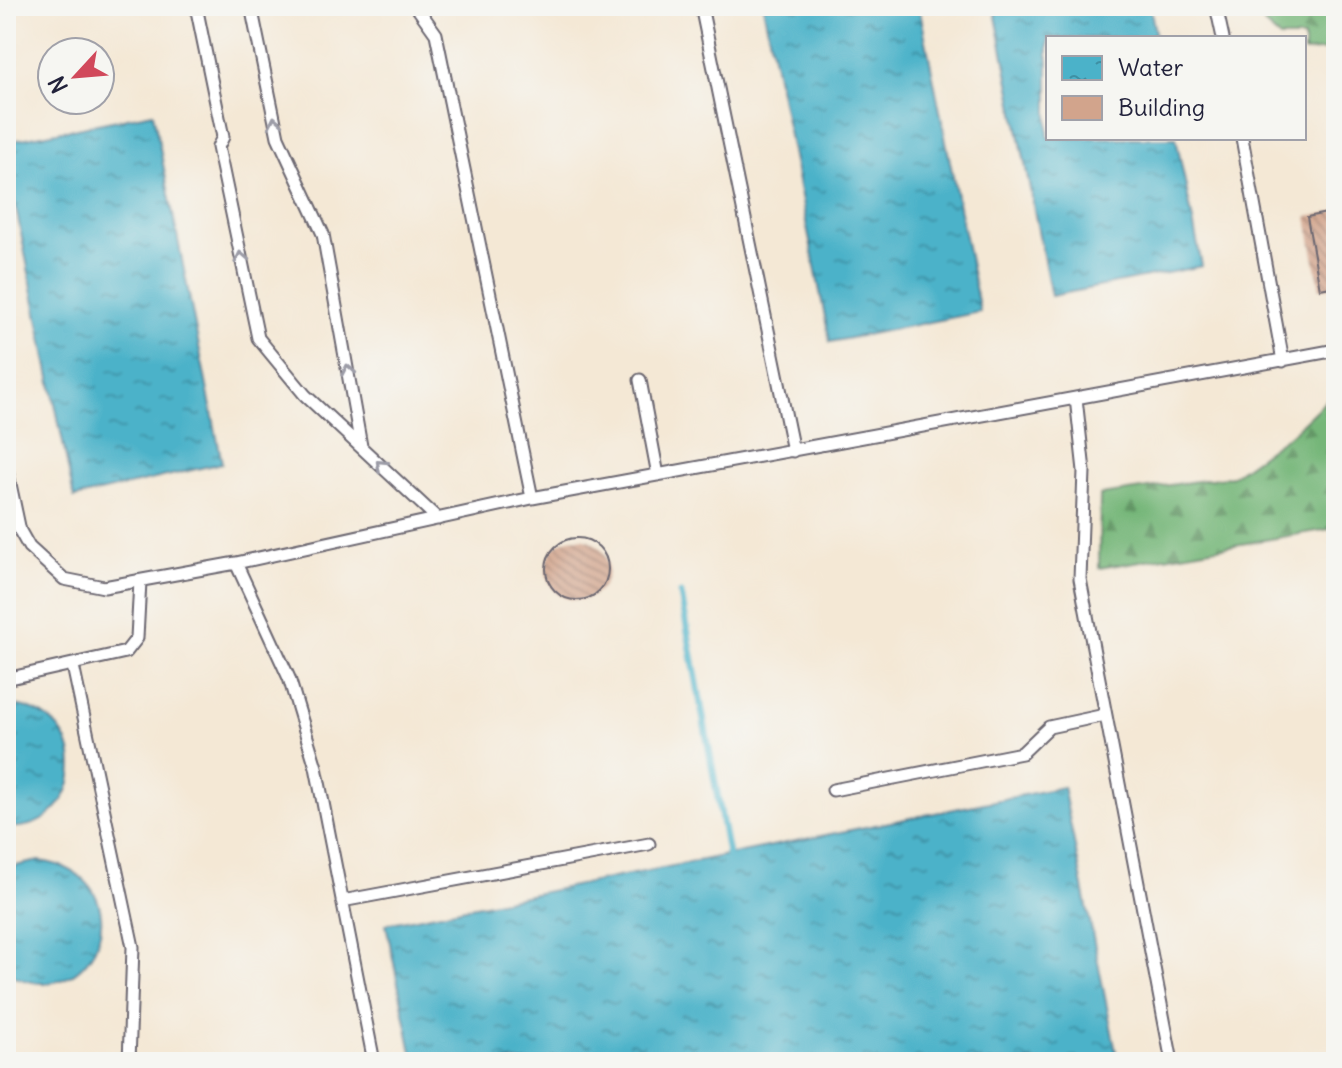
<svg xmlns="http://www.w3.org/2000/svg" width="1342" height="1068" font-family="Delius,sans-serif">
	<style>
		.forest { fill: url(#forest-firs); stroke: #4c6c5a; stroke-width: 2 }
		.water { fill: url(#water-ripples); stroke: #366a82; stroke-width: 2 }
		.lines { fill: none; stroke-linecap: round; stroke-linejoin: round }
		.stream { stroke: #4bb2c9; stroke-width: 7 }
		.building { fill: url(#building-back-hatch) }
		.lane-casing { stroke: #6c6771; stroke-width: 15 }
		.lane { stroke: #fff; stroke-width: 11 }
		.oneway { stroke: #9c9ca7 }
	</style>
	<defs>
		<pattern id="forest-firs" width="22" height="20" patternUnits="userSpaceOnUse" patternTransform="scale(2)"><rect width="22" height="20" fill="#75b678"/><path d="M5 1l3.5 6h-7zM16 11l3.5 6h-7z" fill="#609464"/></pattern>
		<pattern id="water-ripples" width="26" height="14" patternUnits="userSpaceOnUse" patternTransform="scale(2)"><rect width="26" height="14" fill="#4bb2c9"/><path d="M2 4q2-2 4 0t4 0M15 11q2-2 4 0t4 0" fill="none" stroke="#3e90a4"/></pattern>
		<pattern id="building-back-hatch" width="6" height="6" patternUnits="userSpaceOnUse" patternTransform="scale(2)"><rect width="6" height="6" fill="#d2a48c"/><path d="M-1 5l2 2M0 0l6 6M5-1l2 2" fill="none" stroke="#aa8574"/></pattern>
	</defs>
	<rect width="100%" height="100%" fill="#f6f6f2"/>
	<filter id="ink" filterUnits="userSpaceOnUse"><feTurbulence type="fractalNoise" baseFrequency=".0125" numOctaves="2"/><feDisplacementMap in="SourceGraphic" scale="16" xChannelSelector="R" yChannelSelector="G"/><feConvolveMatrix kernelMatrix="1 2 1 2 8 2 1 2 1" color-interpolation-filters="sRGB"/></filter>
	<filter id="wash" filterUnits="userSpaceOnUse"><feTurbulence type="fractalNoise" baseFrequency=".006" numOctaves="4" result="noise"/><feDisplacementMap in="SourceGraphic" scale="32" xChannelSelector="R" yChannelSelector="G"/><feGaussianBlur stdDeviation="1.8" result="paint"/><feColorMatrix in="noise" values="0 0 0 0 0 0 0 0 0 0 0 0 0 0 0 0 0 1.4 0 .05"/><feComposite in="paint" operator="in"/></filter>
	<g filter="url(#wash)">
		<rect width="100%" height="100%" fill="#f4e8d5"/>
		<path class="forest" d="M1265,6H1336V50L1304,52V38H1280L1264,24Z
			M1333,394H1336V528L1099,568L1100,495L1232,476L1291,434Z"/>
		<path class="water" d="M763,6H919L980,312L830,342Z
			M994,6H1150L1156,38H1048V138H1176L1202,266L1051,296Z
			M153,113L222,463L74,498L6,158V142Z
			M6,704C103,712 84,834 6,827Z
			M1063,787L1118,1062H414L386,924Z
			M39,861C150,875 96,1024 6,972V873L15,866Z"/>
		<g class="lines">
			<path class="stream" d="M681,594L728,854"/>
		</g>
		<g id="blocks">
			<path class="building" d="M1336,211V286L1320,289L1307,217Z
				M546 569a31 31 0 1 1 62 0a31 31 0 1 1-62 0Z"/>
		</g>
	</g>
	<g filter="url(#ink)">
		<use href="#blocks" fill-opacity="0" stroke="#6c6771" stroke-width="2"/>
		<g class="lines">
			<g class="lane-casing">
				<path id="lane" d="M196,6L223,137L218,147L258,338L305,395L438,519
					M251,6L278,137L323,234L361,446
					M416,6L436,34L532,498
					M701,6L793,451
					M1216,6L1223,38
					M1242,138L1283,361
					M640,380L658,475
					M1076,398L1084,471L1080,579L1172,1062
					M6,465L20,531L29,547L64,579L104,587L236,563L532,498L1336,350
					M236,563L289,678L316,767L374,1062
					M73,666L133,947L129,1062
					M6,679L126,652L137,638L140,581
					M833,790L1022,753L1049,727L1105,715
					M342,901L649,844"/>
			</g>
			<use href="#lane" class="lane"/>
		</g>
		<defs><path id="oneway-chevron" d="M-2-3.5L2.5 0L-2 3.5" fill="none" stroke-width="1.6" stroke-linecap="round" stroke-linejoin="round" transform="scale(2)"/></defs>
		<g class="oneway">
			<use href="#oneway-chevron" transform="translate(275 122) rotate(-101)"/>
			<use href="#oneway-chevron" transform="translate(241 257) rotate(-102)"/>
			<use href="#oneway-chevron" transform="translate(348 370) rotate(-100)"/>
			<use href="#oneway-chevron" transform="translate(381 465) rotate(-137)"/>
		</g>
	</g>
	<rect width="1342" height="1068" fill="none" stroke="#f6f6f2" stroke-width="32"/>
	<rect x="1046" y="36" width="260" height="104" fill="#f6f6f2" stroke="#a1a1a9" stroke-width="2"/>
	<rect x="1062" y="56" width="40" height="24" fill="url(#water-ripples)" stroke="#a1a1a9" stroke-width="2"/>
	<text x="1118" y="76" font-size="24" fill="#22223b">Water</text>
	<rect x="1062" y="96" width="40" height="24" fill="#d2a48c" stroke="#a1a1a9" stroke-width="2"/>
	<text x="1118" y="116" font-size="24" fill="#22223b">Building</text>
	<g transform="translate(76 76) rotate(244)"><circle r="38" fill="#f6f6f2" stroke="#a1a1a9" stroke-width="2"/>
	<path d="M0-6L14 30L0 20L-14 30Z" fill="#d1495b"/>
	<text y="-12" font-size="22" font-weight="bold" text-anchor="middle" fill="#22223b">N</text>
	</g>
</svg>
